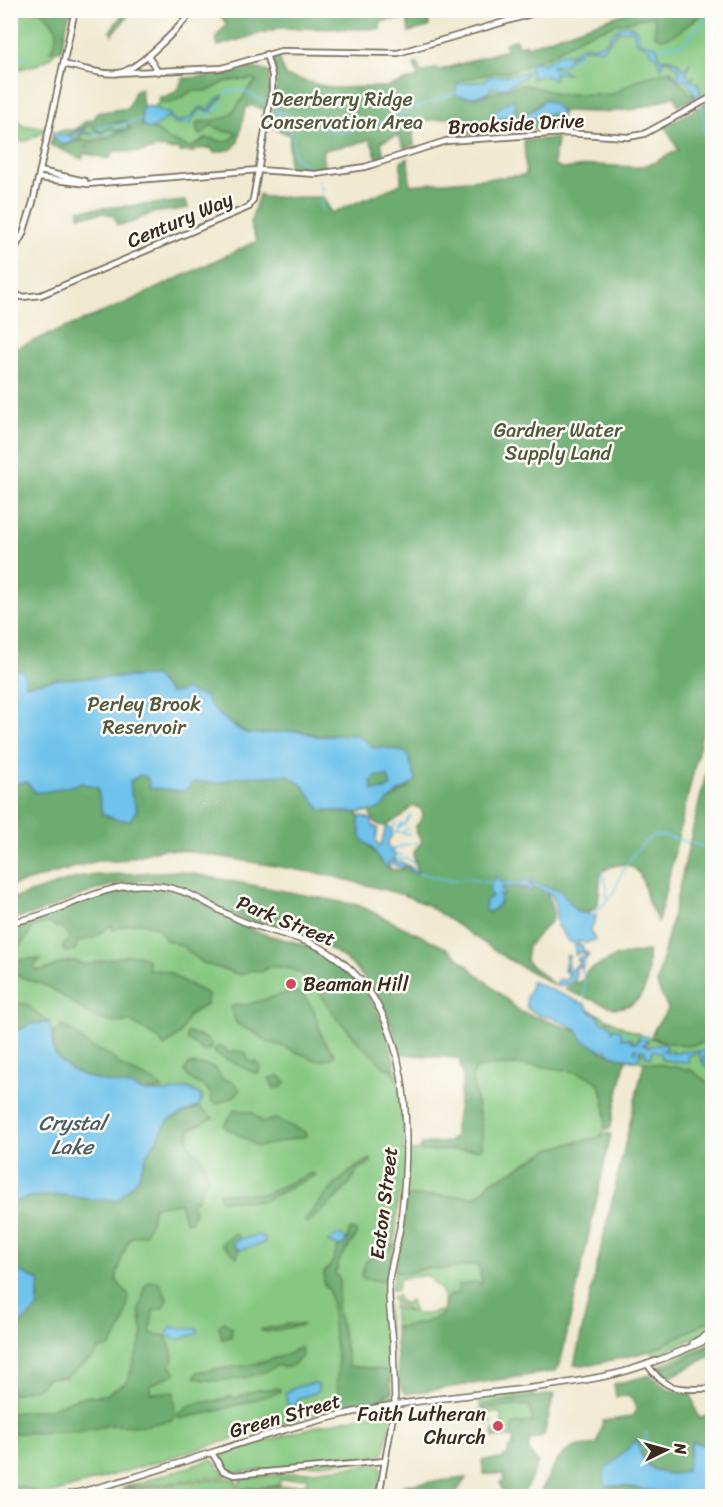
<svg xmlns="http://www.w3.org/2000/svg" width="723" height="1507" font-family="Sriracha,sans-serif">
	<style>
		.green { fill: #86c881; stroke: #607950; stroke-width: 1.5 }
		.forest { fill: #6cac6f; stroke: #546b46; stroke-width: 1.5; fill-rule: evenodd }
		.water { fill: #6ec2eb; stroke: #547684; stroke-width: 1.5; fill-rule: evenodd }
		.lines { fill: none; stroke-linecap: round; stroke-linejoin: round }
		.stream { stroke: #6ec2eb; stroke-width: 1.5 }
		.minor-casing { stroke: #7a6d5c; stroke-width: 8 }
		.tertiary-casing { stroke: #7a6d5c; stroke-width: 8 }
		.minor { stroke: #fff; stroke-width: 4.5 }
		.tertiary { stroke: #fff; stroke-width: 5 }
		.poi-dot { fill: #d1495b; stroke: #fdfcf7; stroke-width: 2 }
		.labels { text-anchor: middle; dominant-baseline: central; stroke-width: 5; stroke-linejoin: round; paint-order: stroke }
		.park-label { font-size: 20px; fill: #52593c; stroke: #fdfcf7 }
		.street-label { font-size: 20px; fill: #3b2a1e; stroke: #fdfcf7 }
		.poi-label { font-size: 20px; fill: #3b2a1e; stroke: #fdfcf7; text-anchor: start }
		.water-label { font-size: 21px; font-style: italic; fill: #4d5f66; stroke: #fdfcf7 }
	</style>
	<rect width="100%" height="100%" fill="#fdfcf7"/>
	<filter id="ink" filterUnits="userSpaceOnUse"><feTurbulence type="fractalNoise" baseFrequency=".0167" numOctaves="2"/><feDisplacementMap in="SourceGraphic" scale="12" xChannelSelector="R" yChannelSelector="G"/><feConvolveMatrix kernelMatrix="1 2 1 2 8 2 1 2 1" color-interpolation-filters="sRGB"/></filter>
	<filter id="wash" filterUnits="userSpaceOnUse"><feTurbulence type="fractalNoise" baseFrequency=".008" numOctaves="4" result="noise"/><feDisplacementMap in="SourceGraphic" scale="24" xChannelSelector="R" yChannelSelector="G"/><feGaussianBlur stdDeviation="1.35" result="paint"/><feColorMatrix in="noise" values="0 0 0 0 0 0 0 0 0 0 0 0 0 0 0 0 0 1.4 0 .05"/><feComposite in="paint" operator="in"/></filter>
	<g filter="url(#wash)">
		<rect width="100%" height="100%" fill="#f0e9d0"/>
		<path class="green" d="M11,11H70C56,53 59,64 11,70Z
			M631,11H712V90L678,106L675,96L636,109L606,112L562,111L559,127L455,135L446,97L273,108L277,78L273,59L279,57L285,76L332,88L386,87L518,46L523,57Z
			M253,79L256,82C243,90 241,107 229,115C220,122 207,120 197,123V132L205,131L208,126C212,125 232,131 236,133C229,147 220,141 207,138L190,148L168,139L159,132L141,125L143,106L154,107L159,102L171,103L192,91H208L227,81Z
			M11,87H14L16,92C8,105 13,113 21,125L46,128L45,131L26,141H14L11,136Z
			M126,121L132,129L91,141L85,139L72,142L54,133L64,130H79L90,123L114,124Z
			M139,919L307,972L391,1068C405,1093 405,1124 403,1151L482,1149V1131L472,1078L474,1069C493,1061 581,1066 596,1081C603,1088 604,1102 605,1111C606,1120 606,1130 600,1137L552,1148L502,1177L491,1181L478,1196H398L395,1243L386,1280L392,1396L388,1399L335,1408L50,1494L33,1496H11V1332L19,1327V1271L11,1270V1203L147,1154L202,1100V1096L188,1088L171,1093L142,1091L53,1051V1031H14L11,1034V932L50,922Z
			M589,1009C624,1029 671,1055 712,1039V1086L691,1070L626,1059L630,1050L645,1044L635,1045L585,1020Z
			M472,1264L479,1266L482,1283L479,1285L459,1290L456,1294L451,1295L443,1305V1292L427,1275L399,1279L397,1290L393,1291L391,1290L395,1267L397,1272H412L427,1268L448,1269Z
			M397,1295L399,1301L406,1304L409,1300L413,1305L414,1311L407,1310L394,1303L392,1297Z
			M393,1306C409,1314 422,1317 440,1311L442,1313V1316L419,1326L395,1328Z
			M712,1319V1330L654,1356L651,1351Z
			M712,1342V1344L687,1358L656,1370L660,1365Z
			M533,1391L534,1396L483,1405V1409L529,1404L534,1422L513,1424L511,1437L493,1438V1428L495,1436L503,1435L501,1413H486L487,1421L493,1422L486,1424V1419L481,1416L479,1398Z
			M386,1411L390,1412L392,1415L384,1453L378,1458L234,1473C226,1470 220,1467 221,1457L234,1450L321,1425Z
			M210,1460L213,1461L226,1476L123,1488Z
			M376,1464L380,1465L382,1468L378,1496H233L235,1491L307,1484V1477L280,1480V1485L241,1489L239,1488L240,1479Z
			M229,1478L236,1480L237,1487L231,1492V1496H123L122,1490Z"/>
		<path class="forest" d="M237,10H456V11L429,18V27L409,32L407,19L381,21L380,29L279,28L218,46L216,37L227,24L218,13L219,11Z
			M39,11H70L61,51H50L54,46L57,30L48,17Z
			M125,11H132L112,35L110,31Z
			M631,11L712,12C708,13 703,14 699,17C686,24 669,47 654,34L655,22L654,16L621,23L582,36L551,55L509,72H495L459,81L457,84V96L474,98L523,84L559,94H613L639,79L667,71L687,89L689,94H694L696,97L678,106L675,96L636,109L606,112L562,111L545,99L529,112L524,113L529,120L551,113L561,116L559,127L455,135L450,117L412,124L414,145L404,148L398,135L381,142L384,156L377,158L370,139L355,144L323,150L324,168L309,170L288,169L290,135L271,127L277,78L273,59L279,57L285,76L332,88L386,87L418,78L414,64L417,63L421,73L437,68L439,71L506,50L505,43L516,40L518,46L526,44L528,46ZM513,99L515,101L516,112L513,116L498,119L490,116Z
			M254,68L269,72V91L265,110L252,105L245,108L238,142L232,149L214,153L211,148L194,149V152H180L179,149L168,150L164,147L139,152L114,151L109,159L86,154L88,147L86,146L82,159C71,155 62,149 50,145L53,134L62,145L66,146C78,137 85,143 98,141C110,138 120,131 131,129L126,121L93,127L90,124L79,130H75L86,121L94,119L97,113L128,108L136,89H141L143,106L141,125L159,132L168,139L190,148L207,138C220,141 229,147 236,133L231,131L226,132L211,125L203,134L199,135L196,123C207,120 220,122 229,115C241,107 243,90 256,82L253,79L227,81L208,91H192L171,103L159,102V97C173,95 178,92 183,78L218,76Z
			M712,100V692L658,923C656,915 650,909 648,901C646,895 645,888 643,882C636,860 616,861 601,873L598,904L593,910L586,912L572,908L556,889L539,885L532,879L519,884L499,882L497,878C492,886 490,888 492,897L485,910L489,913L500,903L499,895H504L502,887L527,889L530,887L529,882H531L537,888L548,893L553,913L552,920L528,946L526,961L556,986L508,959L427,905L404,895L328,875L187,851L163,849L119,861H97L11,886V784L27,782L35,792L82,783L98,788L102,814L115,819L130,820L137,810L131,794L130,781L140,775L147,777L150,787L175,791L194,782L218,783L238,777L288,775L303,786L321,810L358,813L363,840L389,869L401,870L407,866L411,872L418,873C417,868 413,858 414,854C414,849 420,845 422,841L416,832V826C421,820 426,816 420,808L413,806L399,818L385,826C376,826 371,818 369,811C387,808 392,794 409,788L394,751L383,747L373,748L332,735L319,736L299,731L248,734L219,715L207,703L205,697L192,693H169L165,687L135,676L78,680L58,679L26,685L13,667H11V348H16L121,305L257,241L250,224L259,194L264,197H323L332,213L401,184V162L408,158L410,185L526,175L524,140L557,138L554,165L563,169L593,165L638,167L654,163L678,150L665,126Z
			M10,173L15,207L12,243L14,247L11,250Z
			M186,201L188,208C177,210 168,212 158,212C145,213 136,225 117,225L115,217L106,213L79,216V210Z
			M712,748V1039C683,1051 679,1045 651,1037C653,1027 662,1019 668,1010C666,999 658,994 657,982Z
			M377,776H388L391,786L385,790L373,791L371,781Z
			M178,871L358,905L448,949L521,1012L577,1031L600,1051L626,1059L610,1129H605C606,1115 607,1089 595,1080C577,1066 494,1060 475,1069L472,1078L482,1131V1149L419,1151L422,1144L448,1142L455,1137V1127L463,1078L459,1058L401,1054C389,1013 366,965 324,946C298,934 269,929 242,919C211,908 186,880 150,881C137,882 122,882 110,886C75,894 46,916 11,918V899L83,876Z
			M137,887C190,886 207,908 251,929C272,939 296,939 316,950C372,981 388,1021 398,1080L391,1068H385C378,1059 369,1052 360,1044C352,1037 349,1027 340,1023C317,993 312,964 268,967L262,972L251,970L241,975L203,963L182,946L166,940L157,927L140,923L129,924L113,930L112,925L93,938L78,941L75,950L65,952L63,946L70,938L62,927H56L49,922L32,927L29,934L11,957L10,925L30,922L115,890Z
			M648,951C649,977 649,1007 614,1008L565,990L568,986L583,980L587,971L617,956Z
			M128,955H139L148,960L149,971C170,967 173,977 190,985C196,988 202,991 208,994L207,1004L189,1015L180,1034L164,1047C156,1032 143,1032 130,1021C96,1029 78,1003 50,988C37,982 23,979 11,972V965L24,959H41L34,966L35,970H44L64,962L75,961L85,965Z
			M290,992L302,994L314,1010L323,1040L335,1054L331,1058L321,1061L310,1058L280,1045L269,1043L260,1036L236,1023L231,1007L236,1004L246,1005Z
			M11,1002L26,1004L49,1023L31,1024L11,1034Z
			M62,1026C73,1030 79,1038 88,1045C94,1051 103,1050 109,1055C115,1059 119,1066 127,1069C139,1076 154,1078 163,1089L142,1091L127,1085L106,1083L79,1075L64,1065L53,1051L54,1034Z
			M189,1032L205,1038L211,1043V1049L203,1051L187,1039V1033Z
			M217,1047H224L229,1053L236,1051L245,1052L250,1062H256L260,1065L259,1073L256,1074L216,1054L214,1051Z
			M644,1062L691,1070L712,1086V1319L651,1351L591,1365H574Z
			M190,1064C207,1066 214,1061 222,1079L232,1081L240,1090L233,1097L216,1104L212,1102C211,1081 193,1088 184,1071Z
			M279,1076L286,1082L282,1087L274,1088L269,1078Z
			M199,1107L213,1118L190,1129L188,1140L194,1152L200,1154L209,1178L199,1193V1199L192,1201L195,1213L192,1218V1222L185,1221L180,1203L153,1207L152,1219L145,1234L130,1238L122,1256L116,1280L129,1296L124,1323L110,1347L99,1349L95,1356L65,1377L48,1378L39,1387L11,1395V1332L19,1327L39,1300L38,1291L40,1281L19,1271L11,1270V1203L29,1197L63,1195L94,1200L138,1178L147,1154L169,1120Z
			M235,1109L253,1113L262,1122L276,1119L305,1132L306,1136L258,1147L224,1126Z
			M604,1133L611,1134L560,1365L556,1371L407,1394L402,1390L399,1384L395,1328C415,1324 423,1325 442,1315L446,1298L458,1293V1285L478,1282L479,1285L482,1283L480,1270L477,1264L448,1269L427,1268L405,1274L397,1272L395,1267L404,1228L406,1196H478L491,1181L502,1177L552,1148L600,1137Z
			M371,1159V1163L357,1170C352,1188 321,1211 307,1223L304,1220C324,1198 343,1171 371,1159Z
			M311,1173L316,1175L263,1201L220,1200V1193L265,1194Z
			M350,1229L356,1231L357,1235L341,1257L335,1273L340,1280L337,1306L349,1366L387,1370L391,1375L388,1384L392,1389L380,1401L339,1407L337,1381L338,1361L334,1337L332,1307L329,1291L323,1282L324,1273L332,1263L338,1246L347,1241Z
			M235,1233L239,1239L234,1243L239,1250L237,1257L221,1244Z
			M387,1243L394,1246L386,1280L379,1281L361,1278L365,1263Z
			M150,1281L159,1282L167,1299L163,1308L153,1311L150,1333L166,1336L173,1355L171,1367L176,1373L150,1385V1393L174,1392L175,1414L172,1420L142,1426L110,1425L77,1432L11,1433V1413L50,1409L80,1397L105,1395L127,1382L143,1335L139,1309L142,1303L144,1287Z
			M224,1322L232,1328L231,1337L222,1339L219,1326Z
			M288,1324L304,1325L266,1332L260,1330Z
			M712,1344V1355L667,1379L662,1377L660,1369L687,1358Z
			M301,1348L302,1356C295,1364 289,1371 278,1365C260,1377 215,1386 195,1377L197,1372L256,1364L289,1354L294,1350Z
			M650,1375L670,1390L691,1394L699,1418L712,1415V1443L705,1446L697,1442L691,1443L687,1469C672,1485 641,1467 640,1447L609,1486L643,1489L671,1496H539C547,1479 554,1458 572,1448C579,1445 590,1445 597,1444L603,1421L631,1417L636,1410L634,1400L627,1396L616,1397L614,1384Z
			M279,1388L280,1392L217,1411L180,1419L177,1416C195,1394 212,1407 232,1396L235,1398L256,1390Z
			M554,1394L544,1435L529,1441V1451L538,1463L523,1495L514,1496L502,1491L500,1482L504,1480L503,1474H484L482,1460L503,1459V1456L508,1455V1448L513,1447V1437H511L513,1424L533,1422L529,1405L483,1409L482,1405Z
			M466,1478L454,1496H403V1485Z
			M21,1486L35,1491L11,1496V1487Z"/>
		<path class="water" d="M622,26H631L636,29L640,42L656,46L660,59C671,57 678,60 682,69L687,67L690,61L686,73L689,78L694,76V78L690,80L692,82L698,83L701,96L696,97L685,78L681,80L675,78L669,70L670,69L675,75L679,76L680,71L671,61L663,60L661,68L656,56L652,53L649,48L636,42L633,30L619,31L602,49L585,48L569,58L566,64L552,66L553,68L562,69L564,72L570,74L554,73V80C542,74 544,74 532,79L529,64L537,61L543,64L561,53L569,55L581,47L589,45L592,47L607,42L611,34Z
			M527,72L526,76C510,82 508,92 491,87L489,92L475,97L456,96L457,84L484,81L490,76L514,75Z
			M224,95L211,110L214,113L200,109L191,120V125L186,123L174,124L167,116C160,124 153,135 142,124V109L145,106L156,108L161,112L168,113L175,121C189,122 192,114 201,107L208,110L217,99Z
			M513,99L515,101V115L498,119L490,117L499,108Z
			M544,99L554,104L563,114L558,117L551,113L529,120L523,118L522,114C531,113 539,107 544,99Z
			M129,123L128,130L115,131L111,128L100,133L96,129L92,135L84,133C79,138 77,139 72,142C60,148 59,143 52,133L53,131L62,136L84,128L87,129L68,136L76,139L83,132L92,134L96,128L102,132L111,127L114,130L127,129Z
			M11,667L24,672L26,685L58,679L155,676L169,693L180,692L186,689L192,693L206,697C207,707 240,733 250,734C265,735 281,730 296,731C303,731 311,735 318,736C339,738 358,727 373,748L383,747L407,753L416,780C410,787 403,788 396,794C391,798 385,806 378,809C361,816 339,810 321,810L303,786L288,775L238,777L218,783L194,782L185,791L150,788L147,777L140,775L130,781L131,794L137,810L130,820L115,819L102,814L98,788L82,783L45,792H35L27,782L11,784ZM377,776H388L391,786L385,790L373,791L371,781Z
			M362,816L372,820L373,826L378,828L376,840L379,846L382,843L386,827L392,828V835L387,844L390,849L394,850L392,853L396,855L394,857L395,859L392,860L403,863L419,872L412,873L407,866L401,868L388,862L390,867C381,866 379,857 374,850C371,846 366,844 363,840C360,835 358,821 360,817Z
			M497,877L500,882L519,884L532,879L539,885L561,891L577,912L597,915L591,930L595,940L586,943L578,941V945L582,946L584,951L589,954L584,961L582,969L579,965L576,968L575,981L559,987L557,986V980L561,979L565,981L569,974L564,971L567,955L569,956L566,970L570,971L581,961H578L577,959L586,954L581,952L575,955V944C565,942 565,932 558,928C555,917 557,907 552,895L537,888L531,882L528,884L533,890L531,892L525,887H502L501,889L505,895H499L501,899C499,904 491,913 487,912L485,910L486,900L492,897L489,889L495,878Z
			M531,981L586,1005L590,1012L596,1014L603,1023L608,1022V1025H611L612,1031L614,1028L620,1030L622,1038L632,1039L631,1041L637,1043V1038L639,1040L640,1037L648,1042L643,1044L649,1047L661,1044L667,1045V1049L662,1050L667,1053L672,1050L673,1054L682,1051H705L706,1058L704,1057L703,1060L708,1064L712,1062L708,1065L711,1068L712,1067V1070L703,1064L699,1053L687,1056L689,1061L686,1062L663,1060L660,1053L653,1050L650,1058L645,1055V1051L635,1049V1052L642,1053L636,1060C624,1057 620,1060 607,1052V1049L602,1051L583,1040L576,1029L553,1018L540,1016L528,1009L526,1005L527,994L530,990Z
			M49,1023C54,1033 50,1046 55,1054C71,1077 98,1081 125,1085C131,1085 136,1089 142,1091C158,1094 173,1092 188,1088L202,1096L199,1106L169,1120L147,1154L138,1178L118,1200H94L63,1195L29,1197L11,1203V1034L31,1024Z
			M259,1235L265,1238V1242L259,1245L239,1250L233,1243L239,1239Z
			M341,1235L346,1239L345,1244L338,1246L328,1242L333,1238Z
			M11,1270L19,1271L40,1281L38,1291V1308L11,1332Z
			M171,1327L198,1329V1333L179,1340L166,1336Z
			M314,1383L318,1385V1391L315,1393L298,1398L296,1405L288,1406L285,1393L296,1387Z
			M637,1440C639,1445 639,1450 641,1455C648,1472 668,1477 684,1472L687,1469L692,1441L705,1446L712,1443V1496C699,1497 682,1499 670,1496C650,1491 624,1483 605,1487L604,1471Z"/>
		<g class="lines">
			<path class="stream" d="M657,47L682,45L706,18L712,15
				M19,58H27
				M567,61H575L577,56L580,55L581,50
				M225,95C238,83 251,95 264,102
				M699,95L703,110L705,133L712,142
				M275,110L311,125L342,133L360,130L457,92
				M276,110L293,136V152L295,157L311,169
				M197,115L214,112L224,102
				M129,123L131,121L141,119
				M97,128L99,125H121L128,123
				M93,133L97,135H111
				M319,180C326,193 319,199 322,210
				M391,828L396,825V823
				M398,828L405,824L411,815
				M396,832L402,823
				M402,833L408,828
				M391,834L400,832L405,834H410
				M392,850L404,845L417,843
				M394,855H402
				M395,859H407L414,863
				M418,873L451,881L471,879L493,884
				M609,899C616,892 617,882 622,873C629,858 639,846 652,836H665L702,846L712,838
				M592,915L609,899L606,895L607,887L602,872
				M567,960L570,971
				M582,969L585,984L584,997
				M584,1001V1004
				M621,1033L630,1035
				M641,1038L647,1035
				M642,1039L648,1037
				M637,1052L638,1049
				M639,1450L645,1442L646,1432
				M592,1496L606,1487"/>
		</g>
	</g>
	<g filter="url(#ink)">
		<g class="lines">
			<g class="minor-casing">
				<path id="minor" d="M148,56L158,72
					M63,64C78,67 104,76 119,73C140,69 179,27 194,10
					M116,73L222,68L281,51L398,53L545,10
					M40,171L85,181
					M39,178L88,184L258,170L316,174L365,167L446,141L564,133L628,137L644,134L712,97
					M10,257L23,234L33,202L75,10
					M10,292L22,297L41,295L249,207L253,200L272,91V75L266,54
					M647,1364C668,1394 679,1388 712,1389
					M212,1453L223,1471L234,1475L385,1461
					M379,1496L395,1404"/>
			</g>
			<g class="tertiary-casing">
				<path id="tertiary" d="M10,922C56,917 94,886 140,885C192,884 207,909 250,924C278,934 309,938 334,956C414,1012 411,1134 401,1220C399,1241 391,1261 389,1282C388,1301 391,1322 393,1341C394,1362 394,1383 395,1404
					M693,1343L712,1332
					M63,1496C162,1474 255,1433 354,1412C440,1394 530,1393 615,1374C648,1366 681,1351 712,1338"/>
			</g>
			<use href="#minor" class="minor"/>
			<use href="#tertiary" class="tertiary"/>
		</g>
	</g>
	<g class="poi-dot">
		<circle cx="291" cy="984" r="6"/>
		<circle cx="498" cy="1426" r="6"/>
	</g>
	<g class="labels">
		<g class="park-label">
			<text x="342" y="99">Deerberry Ridge<tspan x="342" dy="23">Conservation Area</tspan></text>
			<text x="558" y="430">Gardner Water<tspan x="558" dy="23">Supply Land</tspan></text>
			<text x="144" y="704">Perley Brook<tspan x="144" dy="23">Reservoir</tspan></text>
		</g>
		<g class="street-label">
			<text transform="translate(516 124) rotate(-3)">Brookside Drive</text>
			<text transform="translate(180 220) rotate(-23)">Century Way</text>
			<text transform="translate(286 921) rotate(22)">Park Street</text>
			<text transform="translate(384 1203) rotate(-83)">Eaton Street</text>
			<text transform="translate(285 1416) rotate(-16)">Green Street</text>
		</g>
		<g class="poi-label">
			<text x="303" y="984">Beaman Hill</text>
			<text x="486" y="1414" text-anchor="end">Faith Lutheran<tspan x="486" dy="23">Church</tspan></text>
		</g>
		<g class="water-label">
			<text x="72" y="1123">Crystal<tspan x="72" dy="24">Lake</tspan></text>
		</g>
	</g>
	<rect width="723" height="1507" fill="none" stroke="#fdfcf7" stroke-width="36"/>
	<g transform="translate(666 1450) rotate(85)" stroke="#fdfcf7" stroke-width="4.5" paint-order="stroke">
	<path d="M0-4.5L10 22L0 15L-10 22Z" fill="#3b2a1e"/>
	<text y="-9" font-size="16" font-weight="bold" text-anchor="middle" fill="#3b2a1e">N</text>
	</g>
</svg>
